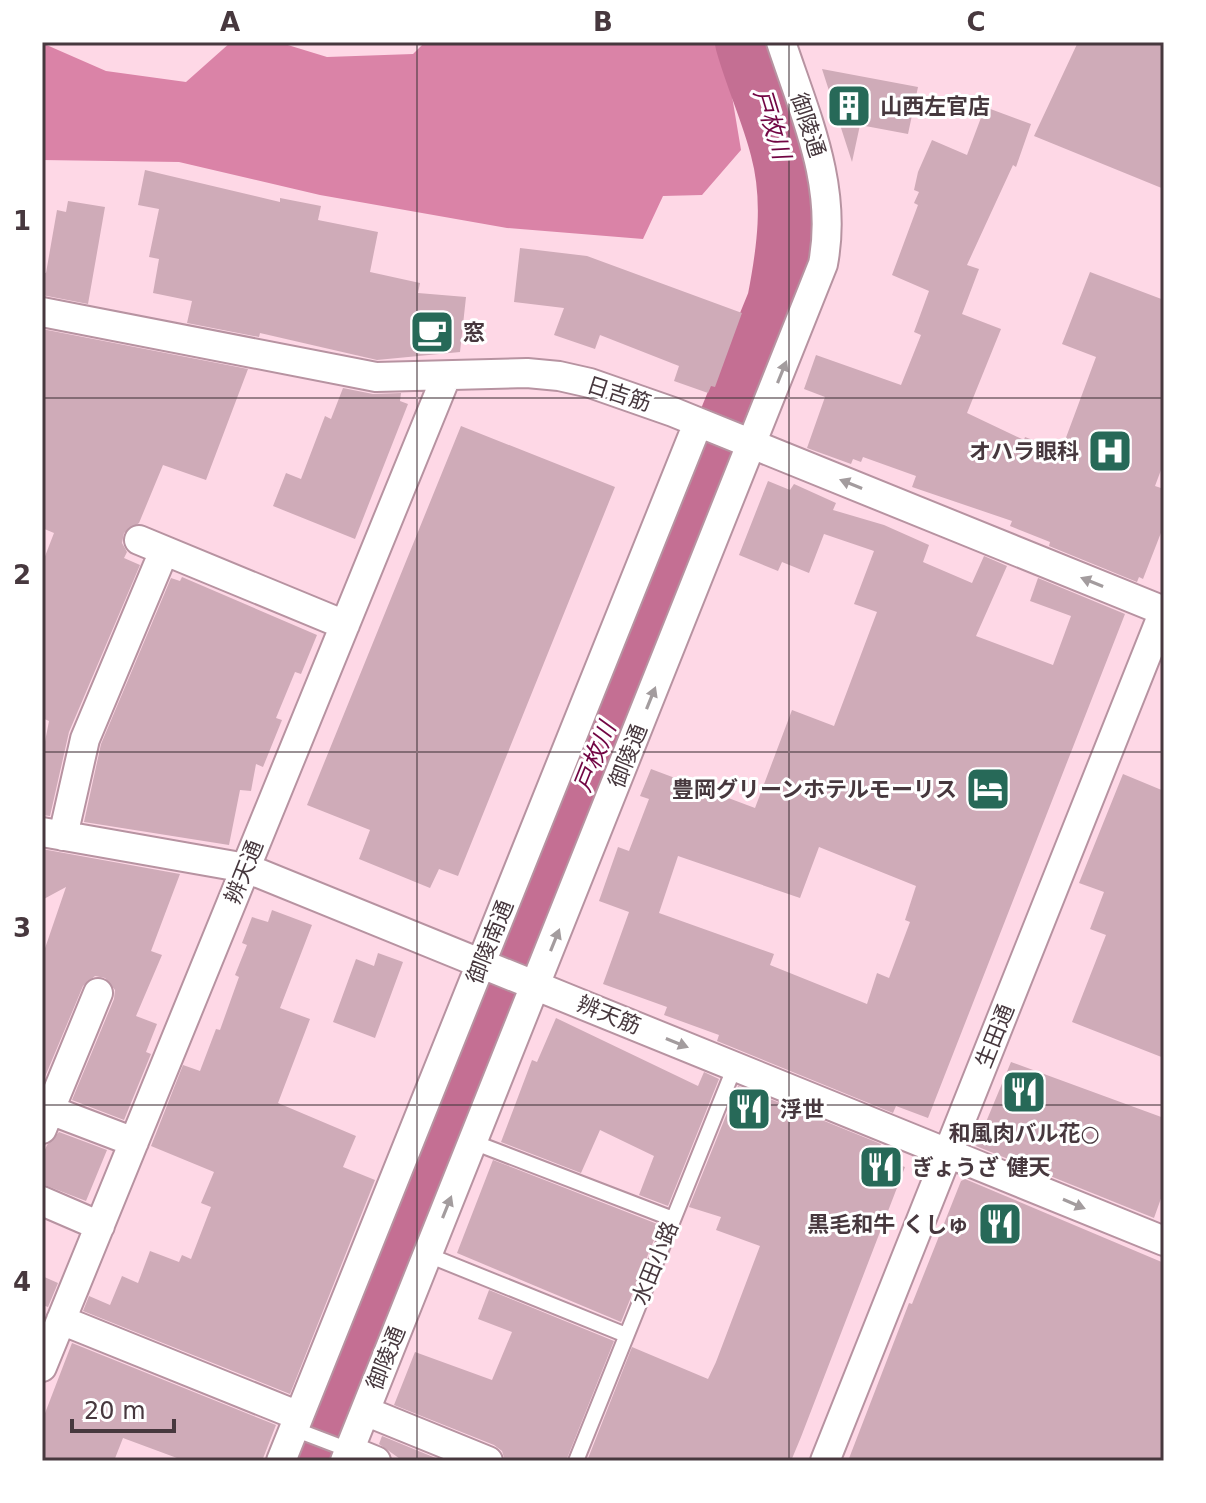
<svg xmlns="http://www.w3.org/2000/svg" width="1206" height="1503" font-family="'DejaVu Sans','Noto Sans JP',sans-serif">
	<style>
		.forest { fill: #da83a7 }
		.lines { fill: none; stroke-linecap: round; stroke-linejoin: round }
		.river { stroke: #c46f93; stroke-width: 62 }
		.building { fill: #cfabb8; fill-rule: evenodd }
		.service-casing { stroke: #b793a1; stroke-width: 18 }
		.minor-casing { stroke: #b793a1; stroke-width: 32 }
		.service { stroke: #fff; stroke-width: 14 }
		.minor { stroke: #fff; stroke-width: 28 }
		.oneway { fill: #a39c9e }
		.grid { fill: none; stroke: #47383e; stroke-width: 2; stroke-opacity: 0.55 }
		.labels { text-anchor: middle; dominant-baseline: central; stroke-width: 6; stroke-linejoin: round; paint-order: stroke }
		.poi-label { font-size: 22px; font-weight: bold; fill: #47383e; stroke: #fff; text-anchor: start }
		.street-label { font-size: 22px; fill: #47383e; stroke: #fff }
		.water-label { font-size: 24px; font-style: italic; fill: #710543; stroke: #fff }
		.neatline { fill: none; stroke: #47383e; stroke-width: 3 }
		.grid-label { font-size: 26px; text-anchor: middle; font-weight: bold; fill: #47383e }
	</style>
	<rect width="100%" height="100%" fill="#fed8e6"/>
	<path class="forest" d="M231,42H278L327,57L413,54L425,42H723L741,150L702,195L663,196L643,239L507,228L320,195L179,162L42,160V43L106,71L186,82Z"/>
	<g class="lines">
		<path class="river" d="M312,1461L488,1013L778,302C788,251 795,200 781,148C772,112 756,78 746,42"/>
	</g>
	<path class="building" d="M1078,42H1164V189L1034,136Z
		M822,69L918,87L908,134L860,125L852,162Z
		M985,107L1031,124L1016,167L1013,165L967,265L979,269L962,314L1001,329L967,413L1024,440L1025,437L1061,451L1096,357L1062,344L1090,272L1164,300V462L1155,486L1164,489V525L1143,579L1139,577L1137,582L1049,546L1050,542L1010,526L1012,521L912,487L916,476L863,457L861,462L853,459L851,464L807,448L825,397L804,389L816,355L901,385L921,335L914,332L929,291L892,275L918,205L914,203L919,192L914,190L918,172L932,140L967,155Z
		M145,170L280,202V198L321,206L318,220L378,232L370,272L420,283L418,293L466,297L460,352L377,360L260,333L259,337L187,323L192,301L153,293L159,259L149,257L159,209L138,205Z
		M68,201L105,207L88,304L42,295V272L46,273L57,210L66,212Z
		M520,248L587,256L742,313L715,387L711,386L708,393L674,381L679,366L600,335L595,349L554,335L564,308L514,302Z
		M42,329L248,369L206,480L163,465L139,523L124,533L122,543L127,552L124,558L140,565L69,732L50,816L42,815V757L49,721L42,718V564L54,533L42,528Z
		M343,388L373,394L401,393L400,401L408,404L355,539L273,506L286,473L301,479L325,416L331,419Z
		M461,426L615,487L458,876L439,869L430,888L359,859L370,830L307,805Z
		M768,481L790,490L794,484L836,503L833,510L884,525L929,545L923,562L972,583L984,556L1007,566L976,636L1053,665L1071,616L1030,601L1038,578L1125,614L928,1118L896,1106L893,1113L717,1041L719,1035L664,1015L667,1007L603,984L629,912L599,901L618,847L629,851L649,799L640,796L651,769L755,808L792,710L834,726L877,612L854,604L874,551L824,534L809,573L782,562L778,571L739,555ZM819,847L916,886L905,920L910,922L889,978L877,973L867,1004L770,965L774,954L659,913L678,856L800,898Z
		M182,577L317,635L301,674L295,672L276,718L282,720L263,767L256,764L251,791L240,790L229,845L84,822L101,744L171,578L180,581Z
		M1123,774L1164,791V1058L1072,1022L1106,935L1090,929L1104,892L1079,883Z
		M42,849L180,874L151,951L162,955L136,1016L157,1024L146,1052L151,1054L124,1120L72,1100L114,999L115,990L105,978L95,976L83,986L42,1084V957L66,887L42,900Z
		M272,910L312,925L280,1008L310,1019L278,1103L356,1136L343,1167L375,1180L290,1394L83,1311L89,1296L110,1305L122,1276L138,1283L150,1251L179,1262L182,1255L191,1259L211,1207L201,1203L214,1172L151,1146L183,1065L200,1071L216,1029L220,1030L239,977L235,975L247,945L242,943L252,917L268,922Z
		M378,953L403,962L375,1038L333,1022L356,959L374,966Z
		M556,1018L698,1086L704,1072L719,1079L668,1206L639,1195L654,1156L600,1130L581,1173L501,1142L532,1060L537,1062Z
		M1011,1062L1164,1118V1190L1154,1218L976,1146Z
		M738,1086L881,1144L876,1157L905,1167L801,1437L791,1461H587L632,1347L708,1379L716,1362L760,1246L716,1230L721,1217L689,1207Z
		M59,1132L107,1150L86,1201L42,1184V1157L47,1145Z
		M493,1160L660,1225L621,1322L457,1253Z
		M965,1179L1164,1263V1461H848L909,1303L912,1304L961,1181Z
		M42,1276L58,1283L48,1307L42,1305Z
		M489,1290L614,1341L566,1461H505L502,1451L494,1445L394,1405L415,1352L492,1380L512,1332L478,1319Z
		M72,1343L276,1425L262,1461H185L123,1438L114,1461H42V1421Z
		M382,1436L443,1461H403L379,1444Z"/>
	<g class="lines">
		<g class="service-casing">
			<path id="service" d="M473,1142L673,1219
				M428,1255L626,1335
				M294,1429L349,1450
				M576,1461L735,1066"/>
		</g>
		<g class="minor-casing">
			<path id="minor" d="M42,312L376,377L527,373L559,376L590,383L673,412L1164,611
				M139,540L345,625
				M42,832L246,868L1164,1241
				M63,836L85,739L164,551
				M42,1107L134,1142
				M42,1129L98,993
				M42,1201L100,1226
				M61,1320L299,1416
				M42,1367L446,377
				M365,1411L488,1461
				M349,1450L376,1461
				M281,1461L698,423
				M345,1461L823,264C838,186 805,115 781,42
				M825,1461L1164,611"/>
		</g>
		<use href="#service" class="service"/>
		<use href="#minor" class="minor"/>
	</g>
	<defs><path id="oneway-solid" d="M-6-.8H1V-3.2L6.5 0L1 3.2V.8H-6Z" transform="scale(2)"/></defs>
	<g class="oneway">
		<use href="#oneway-solid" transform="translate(782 372) rotate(-68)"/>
		<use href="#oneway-solid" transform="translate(851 484) rotate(-158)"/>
		<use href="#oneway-solid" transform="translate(1092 582) rotate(-158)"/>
		<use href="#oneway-solid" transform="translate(651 698) rotate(-68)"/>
		<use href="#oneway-solid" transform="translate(555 940) rotate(-68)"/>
		<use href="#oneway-solid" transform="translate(677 1043) rotate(22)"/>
		<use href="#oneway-solid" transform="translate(1074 1204) rotate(23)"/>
		<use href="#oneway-solid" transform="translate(447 1207) rotate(-68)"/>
	</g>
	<path class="grid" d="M417,42V1461M789,42V1461M42,398H1164M42,752H1164M42,1105H1164"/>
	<defs>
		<g id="building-square" transform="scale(2.3)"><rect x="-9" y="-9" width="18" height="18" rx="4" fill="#276958" stroke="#fff"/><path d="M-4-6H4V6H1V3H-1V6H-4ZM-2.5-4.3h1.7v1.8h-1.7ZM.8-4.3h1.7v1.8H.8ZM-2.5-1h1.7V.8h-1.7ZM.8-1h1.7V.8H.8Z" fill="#fff"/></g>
		<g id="cafe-square" transform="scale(2.3)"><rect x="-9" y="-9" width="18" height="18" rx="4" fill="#276958" stroke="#fff"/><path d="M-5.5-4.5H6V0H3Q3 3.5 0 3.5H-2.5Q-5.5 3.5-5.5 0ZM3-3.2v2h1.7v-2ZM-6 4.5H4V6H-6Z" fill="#fff"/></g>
		<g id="hospital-square" transform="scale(2.3)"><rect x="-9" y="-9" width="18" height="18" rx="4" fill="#276958" stroke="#fff"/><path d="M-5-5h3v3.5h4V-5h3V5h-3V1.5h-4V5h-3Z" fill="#fff"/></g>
		<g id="hotel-square" transform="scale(2.3)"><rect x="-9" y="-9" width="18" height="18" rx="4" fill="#276958" stroke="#fff"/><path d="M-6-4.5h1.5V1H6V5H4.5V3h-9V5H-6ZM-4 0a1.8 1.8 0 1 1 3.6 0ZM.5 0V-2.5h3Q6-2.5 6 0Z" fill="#fff"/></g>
		<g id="restaurant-square" transform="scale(2.3)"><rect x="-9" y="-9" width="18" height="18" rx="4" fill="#276958" stroke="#fff"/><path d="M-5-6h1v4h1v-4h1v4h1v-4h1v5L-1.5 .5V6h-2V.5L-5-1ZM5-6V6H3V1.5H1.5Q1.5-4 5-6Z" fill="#fff"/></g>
	</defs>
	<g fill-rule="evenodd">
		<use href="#building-square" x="849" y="106"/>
		<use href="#cafe-square" x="432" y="332"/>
		<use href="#hospital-square" x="1110" y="451"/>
		<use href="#hotel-square" x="988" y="789"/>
		<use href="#restaurant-square" x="1024" y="1092"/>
		<use href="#restaurant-square" x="749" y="1109"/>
		<use href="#restaurant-square" x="881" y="1167"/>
		<use href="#restaurant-square" x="1000" y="1224"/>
	</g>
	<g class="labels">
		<g class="poi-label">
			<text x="880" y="106">山西左官店</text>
			<text x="463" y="332">窓</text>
			<text x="1079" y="451" text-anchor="end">オハラ眼科</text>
			<text x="957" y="789" text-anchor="end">豊岡グリーンホテルモーリス</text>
			<text x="780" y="1109">浮世</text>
			<text x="1024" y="1133" text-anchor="middle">和風肉バル花○</text>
			<text x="912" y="1167">ぎょうざ 健天</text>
			<text x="969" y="1224" text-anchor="end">黒毛和牛 くしゅ</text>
		</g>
		<g class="street-label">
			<text transform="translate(808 125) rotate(72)">御陵通</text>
			<text transform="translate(619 394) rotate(18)">日吉筋</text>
			<text transform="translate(628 756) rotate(-68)">御陵通</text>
			<text transform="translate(244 872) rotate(-68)">辨天通</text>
			<text transform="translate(490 942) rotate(-68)">御陵南通</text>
			<text transform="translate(609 1015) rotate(22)">辨天筋</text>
			<text transform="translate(995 1036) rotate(-68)">生田通</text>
			<text transform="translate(655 1263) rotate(-68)">水田小路</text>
			<text transform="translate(386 1358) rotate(-68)">御陵通</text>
		</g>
		<g class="water-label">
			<text transform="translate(772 124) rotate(73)">戸枚川</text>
			<text transform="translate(595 757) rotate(-68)">戸枚川</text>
		</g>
	</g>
	<rect width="1206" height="1503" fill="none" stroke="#ffffff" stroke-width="88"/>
	<path d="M72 1419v12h102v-12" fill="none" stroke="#47383e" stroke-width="4"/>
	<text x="84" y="1419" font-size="24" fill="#47383e" stroke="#ffffff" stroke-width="6" paint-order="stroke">20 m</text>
	<rect x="44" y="44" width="1118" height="1415" class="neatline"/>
	<g class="grid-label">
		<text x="230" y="31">A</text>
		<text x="603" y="31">B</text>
		<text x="976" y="31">C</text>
		<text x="22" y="230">1</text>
		<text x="22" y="584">2</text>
		<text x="22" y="937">3</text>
		<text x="22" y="1291">4</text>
	</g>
</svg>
